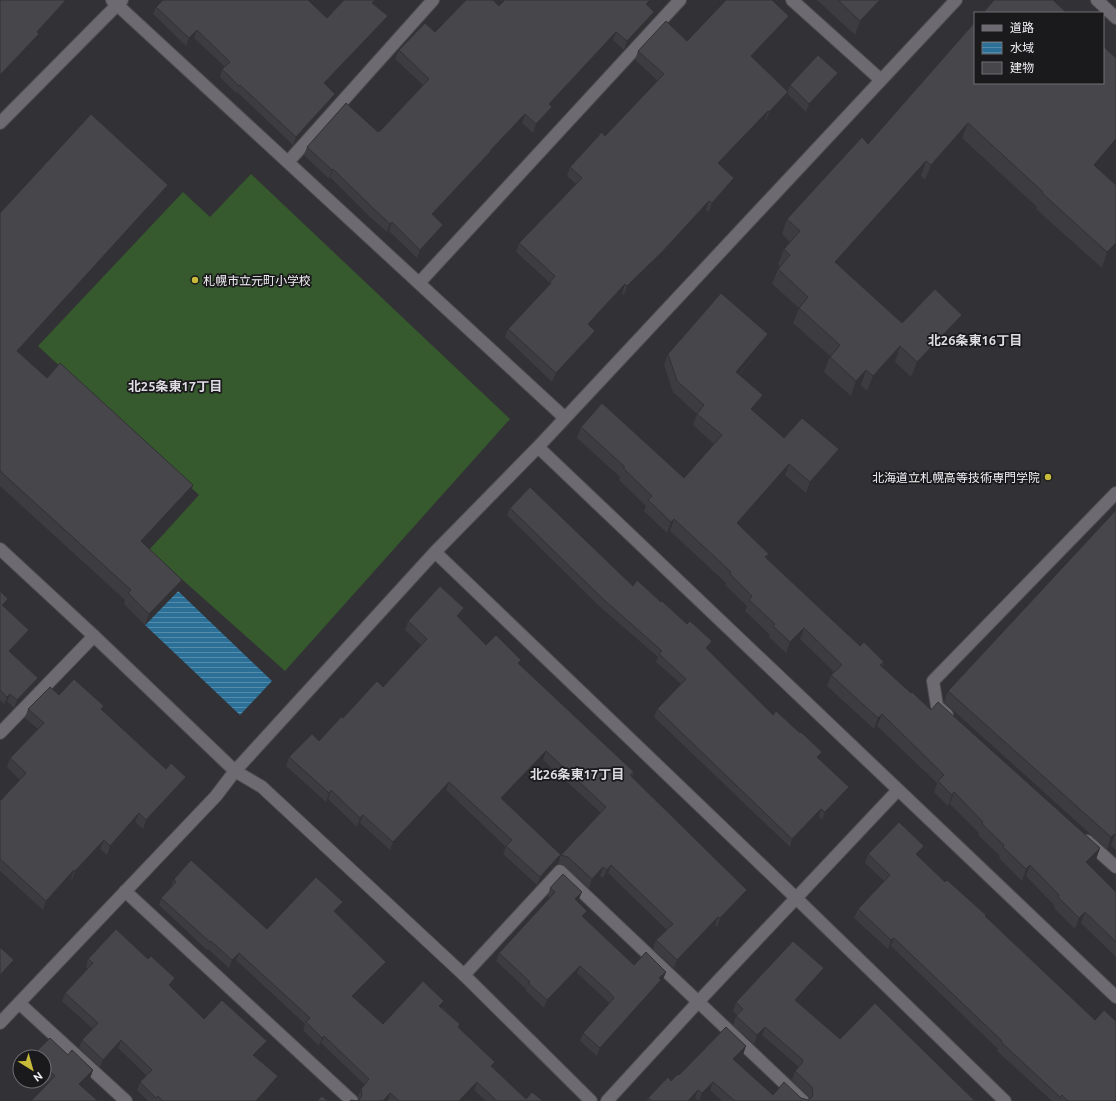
<svg xmlns="http://www.w3.org/2000/svg" width="1116" height="1101" font-family="Ubuntu,'Noto Sans JP',sans-serif">
	<style>
		.grass { fill: #36592e }
		.water { fill: url(#water-rules) }
		.lines { fill: none; stroke-linecap: round; stroke-linejoin: round }
		.service-casing { stroke: #4e4d51; stroke-width: 14 }
		.minor-casing { stroke: #4e4d51; stroke-width: 14 }
		.tertiary-casing { stroke: #4e4d51; stroke-width: 14 }
		.service { stroke: #6d6b71; stroke-width: 12 }
		.minor { stroke: #6d6b71; stroke-width: 12 }
		.tertiary { stroke: #6d6b71; stroke-width: 12 }
		.wall { fill: #3d3c40; fill-rule: evenodd }
		.shaded-wall { fill: #323134 }
		.building { fill: #47464b; stroke: #323134; fill-rule: evenodd }
		.poi-dot { fill: #c8bb3b; stroke: #1a191b; stroke-width: 1.5 }
		.labels { text-anchor: middle; dominant-baseline: central; stroke-width: 3.5; stroke-linejoin: round; paint-order: stroke }
		.poi-label { font-size: 12px; fill: #f2f1f5; stroke: #1a191b; text-anchor: start }
		.neighbourhood-label { font-size: 13px; font-weight: bold; fill: #dedde4; stroke: #1a191b }
	</style>
	<defs>
		<pattern id="water-rules" width="6" height="5" patternUnits="userSpaceOnUse"><rect width="6" height="5" fill="#2c7097"/><path d="M0 2.5h6" fill="none" stroke="#558cab"/></pattern>
	</defs>
	<rect width="100%" height="100%" fill="#323136"/>
	<path class="grass" d="M251,174L510,419L285,671L149,550L199,495L38,346L183,192L210,217Z"/>
	<path class="water" d="M178,591L272,681L240,715L145,625Z"/>
	<g class="lines">
		<g class="service-casing">
			<path id="service" d="M947,715L937,706L933,681L1116,493
				M1087,841L1116,867"/>
		</g>
		<g class="minor-casing">
			<path id="minor" d="M112,0L565,418
				M792,0L881,80
				M0,123L122,0
				M288,162L433,0
				M419,283L680,0
				M538,447L1116,997
				M435,552L796,898L1005,1101
				M0,733L94,636
				M125,891L352,1101
				M464,975L560,871L803,1101
				M19,1003L126,1101
				M0,1023L216,796L235,771L435,552L538,447L956,0
				M607,1101L698,1002L898,790"/>
		</g>
		<g class="tertiary-casing">
			<path id="tertiary" d="M1097,0L1116,18
				M0,549L94,636L235,771L262,787L464,975L591,1101"/>
		</g>
		<use href="#service" class="service"/>
		<use href="#minor" class="minor"/>
		<use href="#tertiary" class="tertiary"/>
	</g>
	<path class="wall" d="M344,0H379L375,5L385,24L326,85L332,101L293,145L237,92L236,93L220,77L222,69L225,67L194,38L186,46L153,14L156,7L327,18Z
		M817,0H888L855,35Z
		M499,6H649L654,12L651,20L624,50L613,40L552,106L549,115L533,133L522,123L489,157L488,160L434,216L443,225L440,234L417,258L389,231L387,232L371,218L330,177L329,179L304,155L307,147L380,131L423,85L395,59L399,50L435,32Z
		M785,25L754,59L788,91L790,85L838,73L835,81L806,112L788,94L785,101L766,121L765,120L721,166L731,187L709,212L706,210L658,261L624,295L622,293L590,327L595,331L592,340L552,382L505,337L508,329L548,286L550,283L516,252L519,243L576,184L567,176L570,167L605,136L658,81L635,60L638,51L687,41Z
		M1116,58V148L1098,169L1116,252L1102,268L1036,209L1037,207L962,138L925,180L921,176L839,266L902,323L962,315L957,330L911,377L895,362L867,391L861,385L851,396L824,372L830,356L793,323L799,308L772,284L778,269L780,266L778,264L784,249L790,242L782,234L787,219L868,144Z
		M164,196L20,354L47,378L193,485L189,496L144,544L182,580L178,591L145,625L124,604L125,600L0,486V213Z
		M764,345L739,375L763,395L758,406L754,412L784,438L839,449L835,460L806,493L785,475L740,526L767,558L860,646L884,662L882,667L911,693L1100,848L1096,859L1089,866L1116,892V957L1081,923L1075,929L1054,908L1055,906L1026,876L1022,881L999,858L1000,856L978,835L979,833L950,804L948,806L934,792L937,783L877,726L874,729L827,686L831,675L834,672L800,639L786,653L769,637L770,635L745,611L747,606L725,585L726,583L670,531L667,533L644,511L646,506L619,480L620,477L577,438L581,427L684,478L714,444L693,425L697,414L673,392L664,365L668,354Z
		M510,508L633,586L661,602L687,624L712,641L709,649L708,650L773,715L820,759L846,794L822,820L819,816L790,847L654,717L657,709L681,684L656,662L658,657L599,606L507,515Z
		M1116,510V850L1111,845L1107,849L944,702L948,691Z
		M0,591L8,599L4,607L29,630L26,637L11,653L35,686L14,708L7,701L4,704L0,700Z
		M464,608L461,617L460,618L486,645L521,660L519,664L634,772L632,777L744,899L717,927L715,925L674,968L653,949L656,940L667,930L608,873L603,878L600,876L589,888L565,866L558,864L554,866L537,885L503,854L506,847L446,790L390,850L360,823L357,827L328,799L326,802L286,766L289,757L319,741L343,718L383,687L421,645L405,630L408,621ZM543,760L601,813L561,855L504,801Z
		M59,695L102,710L166,769L186,777L183,786L143,829L135,822L107,855L100,849L72,880L71,879L43,910L0,871V801L20,780L7,767L10,758L38,729L25,718L28,709Z
		M924,846L921,855L919,857L945,882L986,915L985,916L1116,1101H1052L997,1051L998,1049L891,946L888,949L854,918L858,909L884,881L865,863L868,854Z
		M174,879L267,929L343,902L340,909L336,914L386,962L383,970L355,998L383,1024L442,1007L460,1024L459,1027L493,1067L526,1099L543,1101H486L474,1090L464,1101H388V1100L387,1101H350H357L359,1100L358,1097L361,1089L365,1085L321,1043L319,1046L303,1030L305,1024L236,960L229,968L208,949L207,950L159,905L161,898L171,887Z
		M550,888L579,899L577,901L584,919L634,965L666,972L663,979L660,983L658,987L597,1056L580,1041L583,1033L609,1003L606,1000L577,973L544,1008L526,991V989L496,961L499,953L550,898L548,896Z
		M88,959H148L175,978L173,986L171,988L204,1019L264,1049L256,1057L278,1076L275,1084L260,1101H148L137,1090L140,1082L147,1076L118,1048L100,1067L79,1048L82,1040L93,1029L62,1001L65,993L88,969L86,967Z
		M821,977L798,1002L840,1039L975,1101H722L710,1090L699,1101L695,1098L693,1101H647L648,1098L679,1075L743,1055L736,1062L773,1095L801,1098L808,1100L809,1099L808,1096L792,1080L795,1071L799,1067L762,1035L754,1044L733,1025L736,1016L737,1015L733,1011L736,1002Z
		M33,1055H68L93,1070L90,1078L82,1087L49,1082L44,1077V1057H32Z"/>
	<path class="shaded-wall" d="M66,0H68L67,4L38,35L36,41L0,80V75L37,32Z
		M375,0H379L370,10L372,3Z
		M650,0H655L643,12L646,4Z
		M880,0H888L855,35L860,21Z
		M654,12L651,20L624,50L627,41Z
		M388,16L385,24L321,91L324,83Z
		M789,16L785,25L748,65L751,56Z
		M197,30L194,38L186,46L189,38Z
		M616,32L613,40L546,113L549,104Z
		M838,73L835,81L806,112L809,104Z
		M788,92L785,101L766,121L769,112Z
		M335,94L332,101L293,145L296,137Z
		M552,107L549,115L533,133L536,124Z
		M768,111L765,120L715,172L718,163Z
		M525,114L522,123L489,157L488,160L429,222L432,214L490,151Z
		M968,123L962,138L925,180L931,165Z
		M1116,139V148L1088,180L1094,165Z
		M926,161L921,176L829,277L835,262Z
		M333,169L330,177L329,179L332,170Z
		M734,178L731,187L709,212L712,203Z
		M168,185L164,196L13,362L17,351Z
		M709,201L706,210L658,261L624,295L627,286Z
		M392,222L389,231L387,232L390,224Z
		M443,225L440,234L417,258L420,250Z
		M1116,243V252L1102,268L1107,252Z
		M625,284L622,293L584,333L588,324Z
		M962,315L957,330L911,377L917,362Z
		M595,331L592,340L552,382L556,373Z
		M768,334L764,345L731,383L736,372Z
		M900,346L895,362L867,391L873,376Z
		M866,370L861,385L851,396L856,381Z
		M763,395L758,406L747,420L751,409Z
		M839,449L835,460L806,493L810,482Z
		M789,464L785,475L733,534L737,523Z
		M193,485L189,496L137,552L141,541Z
		M674,519L670,531L667,533L671,522Z
		M182,580L178,591L145,625L149,614Z
		M8,599L5,606L0,612L2,605Z
		M464,608L461,617L454,624L457,616Z
		M804,628L800,639L786,653L790,642Z
		M29,630L26,637L7,659L9,651Z
		M712,641L709,649L703,655L706,648Z
		M38,678L35,686L14,708L17,700Z
		M10,694L7,701L4,704L7,697Z
		M882,714L877,726L874,729L878,718Z
		M546,751L543,760L498,807L501,798Z
		M822,752L819,760L817,757Z
		M186,777L183,786L143,829L146,820Z
		M449,782L446,790L390,850L393,842Z
		M849,787L846,794L822,820L825,812Z
		M331,790L328,799L326,802L329,793Z
		M954,792L950,804L948,806L952,795Z
		M821,809L819,816L790,847L792,839Z
		M139,813L135,822L107,855L110,846Z
		M363,815L360,823L357,827L360,818Z
		M1115,834L1111,845L1107,849L1111,837Z
		M104,840L100,849L72,880L75,871Z
		M924,846L921,855L913,863L916,854Z
		M1100,848L1096,859L1082,873L1086,862Z
		M561,855L558,864L554,866L537,885L540,877L558,857Z
		M611,865L608,873L603,878L607,870Z
		M1030,865L1026,876L1022,881L1026,869Z
		M603,867L600,876L589,888L592,879Z
		M74,870L71,879L43,910L46,901Z
		M747,890L744,899L717,927L720,918Z
		M582,892L579,899L572,907L575,899Z
		M343,902L340,909L331,919L334,911Z
		M587,911L584,918L579,924L582,916Z
		M1085,912L1081,923L1075,929L1079,918Z
		M718,917L715,925L674,968L677,960Z
		M894,938L891,946L888,949L891,940Z
		M239,953L236,960L229,968L232,960Z
		M14,960L11,969L0,980V975Z
		M386,962L383,970L350,1003L352,996Z
		M580,966L577,973L544,1008L547,1000Z
		M824,968L821,977L792,1008L795,1000Z
		M666,972L663,979L660,983L658,987L597,1056L600,1048L659,978Z
		M175,978L173,986L166,993L169,985Z
		M444,1001L441,1008L439,1006Z
		M765,1027L762,1035L754,1044L757,1035Z
		M324,1036L321,1043L319,1046L322,1038Z
		M121,1040L118,1048L100,1067L103,1060Z
		M267,1041L264,1049L251,1062L253,1055Z
		M746,1046L743,1055L730,1068L733,1059Z
		M93,1070L90,1078L76,1093L79,1084Z
		M278,1076L275,1084L260,1101H256Z
		M477,1082L474,1090L464,1101H459Z
		M713,1082L710,1090L699,1101L702,1093Z
		M698,1090L695,1098L693,1101H688Z
		M390,1093L388,1100L387,1101H383Z"/>
	<path class="building" d="M0,0H66L37,32L39,34L0,75Z
		M163,0H308L327,18L344,0H375L372,3L388,16L324,83L335,94L296,137L240,85L239,86L222,69L230,62L197,30L189,38L156,7Z
		M466,0H493L499,6L505,0H650L646,4L654,12L627,41L616,32L549,104L552,107L536,124L525,114L490,151H491L432,214L443,225L420,250L392,222L390,224L374,209L333,169L332,170L307,147L346,103L378,132L379,131H380L429,79L399,50L425,23L435,32Z
		M726,0H772L789,16L751,56L788,92L769,112L768,111L718,163L734,178L712,203L709,201L662,252L627,286L625,284L588,324L595,331L556,373L508,329L551,283L550,282L555,276L519,243L582,178L570,167L602,132L605,136L664,74L638,51L666,21L687,41Z
		M838,0H880L860,21Z
		M994,0H1053L1067,13H983Z
		M975,22V83H1103V46L1116,58V139L1094,165L1116,185V243L1107,252L1042,193L1043,192L968,123L931,165L926,161L835,262L902,323L935,289L962,315L917,362L900,346L873,376L866,370L856,381L830,357L840,345L799,308L808,297L778,269L790,255L784,249L800,231L787,219L862,137L868,144Z
		M818,55L838,73L809,104L790,85Z
		M91,114L168,185L17,351L47,378L60,363L193,485L141,541L182,580L149,614L128,593L131,590L0,471V213Z
		M721,293L768,334L736,372L763,395L751,409L784,438L802,418L839,449L810,482L789,464L737,523L769,554L765,557L860,646L864,642L884,662L880,665L911,693L912,692L931,710L938,702L1100,848L1086,862L1116,892V942L1085,912L1079,918L1058,897L1059,895L1030,865L1026,869L1003,847L1004,845L982,824L983,822L954,792L952,795L938,781L944,775L882,714L878,718L831,675L842,665L804,628L790,642L773,626L775,624L749,600L752,596L730,574L731,572L674,519L671,522L648,500L652,496L623,468L625,467L581,427L602,403L684,478L722,435L697,414L704,405L677,381L668,354Z
		M530,487L633,586L637,580L661,602L662,601L687,624L690,621L712,641L706,648L773,715L776,711L800,733L801,732L822,752L817,757L849,787L825,812L821,809L792,839L657,709L686,679L659,654L662,651L602,598L510,508Z
		M1116,510V835L1115,834L1111,837L948,691Z
		M440,586L464,608L457,616L486,645L496,635L521,660L518,663L634,772L630,775L747,890L720,918L718,917L677,960L656,940L673,924L611,865L607,870L603,867L592,879L568,857L561,855L558,857L540,877L506,846L512,840L449,782L393,842L363,815L360,818L331,790L329,793L289,757L312,734L319,741L341,717L343,718L377,681L383,687L427,639L408,621ZM546,751L606,807L561,855L501,798Z
		M0,591L8,599L2,605L29,630L9,651L38,678L17,700L10,694L7,697L0,690Z
		M74,679L104,706L101,709L166,769L171,763L186,777L146,820L139,813L110,846L104,840L75,871L74,870L46,901L0,859V801L26,773L10,758L44,723L28,709L50,687L59,695Z
		M899,822L924,846L916,854L945,882L947,880L986,915L985,916L1095,1020L1104,1010L1116,1021V1101H1068L1062,1095L1060,1097L1001,1042L1002,1041L894,938L891,940L858,909L890,875L868,854Z
		M191,860L267,929L316,877L343,902L334,911L386,962L352,996L383,1024L423,981L444,1001L439,1006L460,1024L458,1027L495,1062L491,1066L526,1099L532,1092L543,1101H497L477,1082L459,1101H399L390,1093L383,1101L381,1100V1101H350L351,1100L357,1101L360,1099L362,1095L361,1089L369,1079L324,1036L322,1038L306,1022L310,1018L239,953L232,960L211,941L210,942L161,898L176,882L174,879Z
		M563,874L582,892L575,899L587,911L582,916L634,965L646,952L666,972L659,978L661,980L600,1048L583,1033L614,998L609,992L580,966L547,1000L528,983L530,982L499,953L555,892L550,888Z
		M116,929L148,959L151,956L175,978L169,985L204,1019L222,1000L267,1041L253,1055L278,1076L256,1101H163L158,1096L156,1098L140,1082L152,1070L121,1040L103,1060L82,1040L98,1023L65,993L93,963L88,959Z
		M793,941L824,968L795,1000L840,1039L875,1003L975,1101H735L713,1082L702,1093L698,1090L688,1101H652L648,1098L668,1077L671,1081L678,1074L679,1075L726,1027L746,1046L733,1059L773,1095L784,1082L801,1098L808,1100L812,1097L813,1094L812,1087L795,1071L803,1062L802,1061L803,1060L765,1027L757,1035L736,1016L743,1009L736,1002Z
		M0,947L14,960L0,975Z
		M50,1038L68,1055L72,1050L93,1070L79,1084L98,1101H31L55,1076L44,1066V1057H35L33,1055Z
		M322,1096L328,1101H317Z"/>
	<g class="poi-dot">
		<circle cx="195" cy="280" r="4"/>
		<circle cx="1048" cy="477" r="4"/>
	</g>
	<g class="labels">
		<g class="poi-label">
			<text x="203" y="280">札幌市立元町小学校</text>
			<text x="1040" y="477" text-anchor="end">北海道立札幌高等技術専門学院</text>
		</g>
		<g class="neighbourhood-label">
			<text x="975" y="340">北26条東16丁目</text>
			<text x="175" y="386">北25条東17丁目</text>
			<text x="577" y="774">北26条東17丁目</text>
		</g>
	</g>
	<rect x="974" y="12" width="130" height="72" fill="#1a191b" stroke="#706f72"/>
	<rect x="982" y="25" width="20" height="6" fill="#6d6b71" stroke="#706f72"/>
	<text x="1010" y="32" font-size="12" fill="#f2f1f5">道路</text>
	<rect x="982" y="42" width="20" height="12" fill="url(#water-rules)" stroke="#706f72"/>
	<text x="1010" y="52" font-size="12" fill="#f2f1f5">水域</text>
	<rect x="982" y="62" width="20" height="12" fill="#47464b" stroke="#706f72"/>
	<text x="1010" y="72" font-size="12" fill="#f2f1f5">建物</text>
	<g transform="translate(32 1069) rotate(143)"><circle r="19" fill="#1a191b" stroke="#706f72"/>
	<path d="M0-3L7 15L0 10L-7 15Z" fill="#c8bb3b"/>
	<text y="-6" font-size="11" font-weight="bold" text-anchor="middle" fill="#f2f1f5">N</text>
	</g>
</svg>
